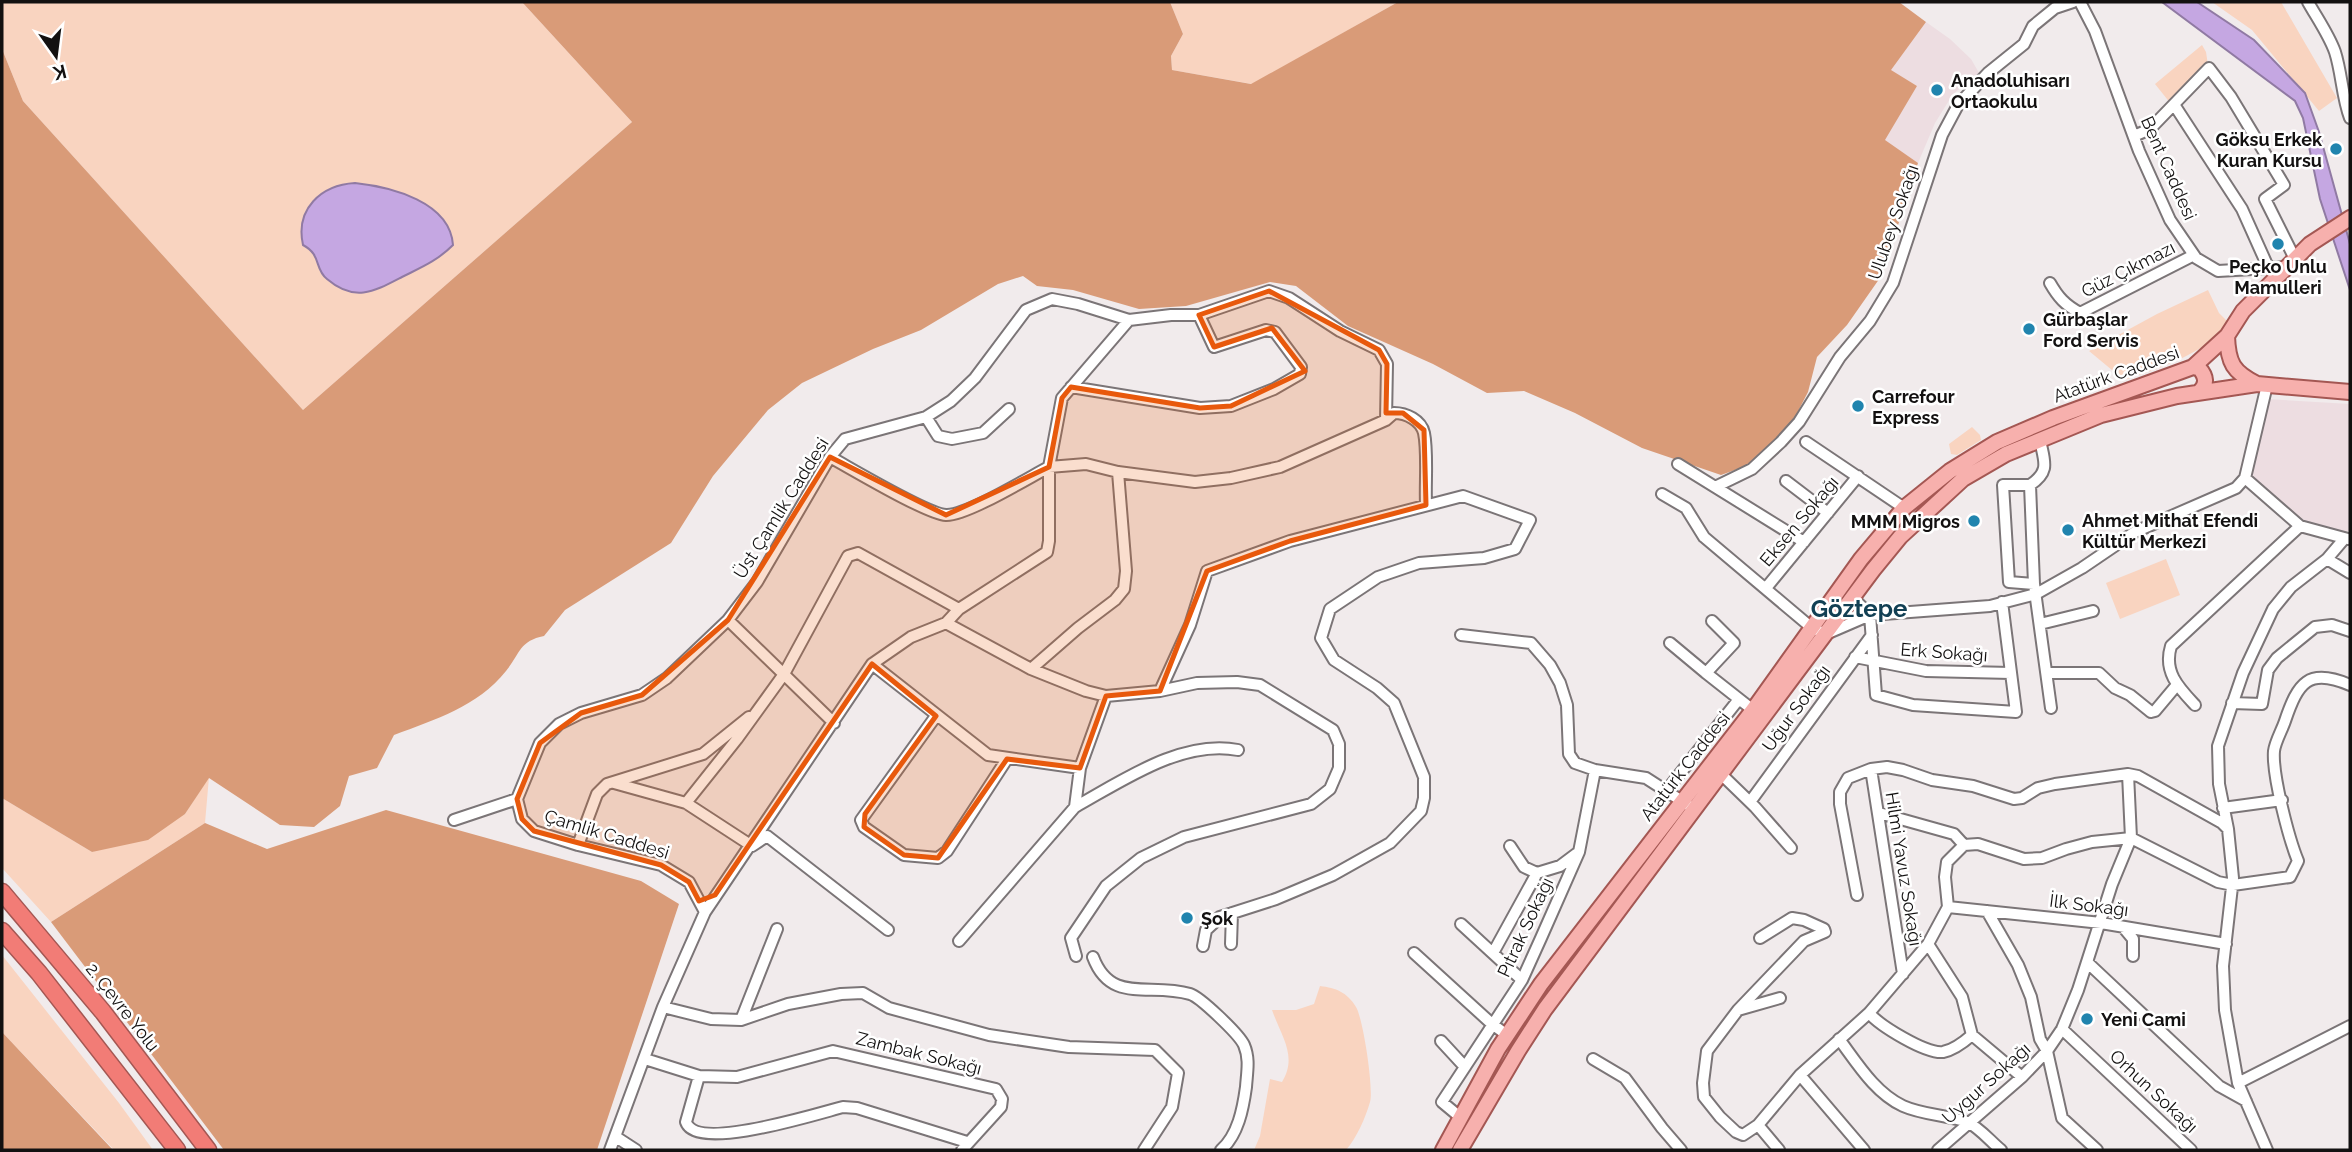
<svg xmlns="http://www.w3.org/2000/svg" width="2352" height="1152" font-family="Raleway,sans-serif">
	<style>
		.built { fill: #eddde1 }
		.green { fill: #f9d4c0 }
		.forest { fill: #d99b78 }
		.water { fill: #c5a7e2; stroke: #907aa3; stroke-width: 2 }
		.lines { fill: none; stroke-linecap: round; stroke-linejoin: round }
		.minor-casing { stroke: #7b7577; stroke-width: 14 }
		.major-casing { stroke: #a45753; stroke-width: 18 }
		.highway-casing { stroke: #a45753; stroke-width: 19 }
		.minor { stroke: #fff; stroke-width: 10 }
		.major { stroke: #f7b0ad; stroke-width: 14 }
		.highway { stroke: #f27c76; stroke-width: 16 }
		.marked { fill: #e8590c; fill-opacity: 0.2; stroke: #e8590c; stroke-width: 5; stroke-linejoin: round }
		.poi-dot { fill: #2084ae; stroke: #fff; stroke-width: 2.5 }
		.labels { text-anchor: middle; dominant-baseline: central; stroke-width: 5; stroke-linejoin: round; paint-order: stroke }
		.poi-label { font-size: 18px; font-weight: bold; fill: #131111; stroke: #fff; text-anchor: start }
		.street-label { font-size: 18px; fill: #131111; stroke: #fff }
		.district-label { font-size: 24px; font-weight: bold; fill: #124054; stroke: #fff }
	</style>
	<rect width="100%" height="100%" fill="#f1ebec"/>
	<path class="built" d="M1926,22L1950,39L1971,59L1979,73L1953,94L1935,123L1918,163L1884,140L1917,86L1890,70Z
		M2267,399L2350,404V531L2326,532L2295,519L2247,470Z"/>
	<path class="green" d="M2,2H522L632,122L303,410L23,101L2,49Z
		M1170,2H1398L1252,84L1172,70L1171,56L1183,34Z
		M2212,2H2281L2337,98L2319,111L2252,30Z
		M2202,45L2206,52L2208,65L2171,104L2155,84Z
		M2208,290L2219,313L2229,323C2207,353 2158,369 2124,380L2089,351L2157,314Z
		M1972,427L1980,435L1981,440L1957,455L1951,454L1949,444Z
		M2166,559L2180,595L2120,619L2106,583Z
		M209,777L205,823L51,922L2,868V798L92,852L185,814Z
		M2,955L119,1103L153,1150H114L2,1032Z
		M1320,986C1336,988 1347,992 1356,1007C1363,1018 1374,1090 1370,1102C1365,1119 1357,1137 1346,1150H1254L1260,1136L1270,1079L1282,1082C1298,1056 1281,1036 1272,1010H1296L1314,1004Z"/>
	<path class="forest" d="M522,2H1170L1183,34L1171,56L1172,70L1251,84L1398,2H1899L1926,22L1891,70L1917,86L1885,140L1918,163L1882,275L1847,325L1817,357L1808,392L1791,425L1773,445L1746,466L1721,475L1642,448L1575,413L1524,391L1487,393L1433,364L1348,326L1296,286L1270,282L1186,306L1139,309L1073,290L1037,286L1023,276L998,284L921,330L873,349L802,383L768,410L713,476L671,543L565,610L544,636C519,641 520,654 506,671C477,707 436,719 394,735L377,768L349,776L340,806L314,827L280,825L209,778L185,814L148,840L92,852L2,798V49L23,101L303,410L632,122Z
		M386,810L641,881L679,904L597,1150H224L51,922L205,823L267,849Z
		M2,1032L113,1150H2Z"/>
	<path class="water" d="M2162,2H2197L2254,40L2305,93L2319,132L2350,244V290L2320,199L2303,118L2295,101Z
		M355,183C392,187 450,202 453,245C437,261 422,267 402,277C375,291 355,303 327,279C314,269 322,255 303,245C295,209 321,185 355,183Z"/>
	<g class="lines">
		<g class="minor-casing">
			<path id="minor" d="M2080,2L2095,31L2139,151L2170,220L2196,258L2218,271L2287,267
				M2308,2C2317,18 2329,35 2335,52C2342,74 2342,97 2350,118
				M2175,106L2242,209L2268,267
				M2134,136L2150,129L2209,68L2231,97L2284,185L2265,199L2295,259
				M2050,283C2058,297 2065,305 2080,313L2194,255
				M1071,387L1200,408L1231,406L1274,389L1300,374L1301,367L1275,332L1266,330L1214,347L1199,315
				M926,417L938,436L952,439L983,433L1009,409
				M1806,442L1904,508
				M830,457C852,469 927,514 946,515C966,516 1028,478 1049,467L1086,464L1118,472L1195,482L1231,478L1280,467L1386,420L1394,413C1406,413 1421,420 1424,433C1428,452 1425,484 1426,505
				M1678,464L1804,542
				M2245,478L2300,526L2348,539
				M1786,481L1828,513
				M2030,485C2051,471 2044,461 2040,440
				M1715,487L1752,469L1781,442L1799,422L1840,357L1870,321L1893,283L1942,135L1958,105L1988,73L2024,44L2033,26L2055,8L2073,2
				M1662,494L1686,508L1704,537L1812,628L1826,634L1870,615L1990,606L2036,594L2082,568L2135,532L2236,488L2245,478L2267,385
				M2327,559L2350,573
				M2034,584L2009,582L2003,485H2030L2034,584L2051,708
				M1766,588L1858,476
				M1853,598L1870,615
				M1870,615L1876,695L1913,705L2016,712L2002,602
				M728,620L834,723
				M1712,621L1734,643L1706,673L1753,710
				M946,623L1031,669L1086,691L1106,696L1160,691L1197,683L1237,682L1260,685L1333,730L1339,744V768L1330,789L1311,804L1184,837L1141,858L1106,886L1071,938L1076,956
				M2040,624L2093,611
				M1461,635L1531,643L1550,665L1560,683L1567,705L1569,754L1575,763L1595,770L1646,778L1688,805
				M1670,643L1706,673
				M1855,657L1926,671L2011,673
				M872,664L988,755L1080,768
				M1031,669L1078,628L1115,600L1124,589L1126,571L1118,472
				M2047,673H2099L2115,688L2130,695L2151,712L2155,711L2176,686
				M1160,691L1190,625L1207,571L1290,541L1463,496L1530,520L1515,549L1484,558L1419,563L1378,577L1330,609L1321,638L1334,660L1377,688L1394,703L1424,777V798L1421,811L1390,843L1333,875L1276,899L1220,917L1206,930L1203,946
				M2232,703L2262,704L2268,670L2277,658L2315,627L2332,625L2350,631
				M2195,705C2179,688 2163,672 2171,646L2300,526
				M936,716L861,820L864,827L904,855L938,858L947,851L1007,759
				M1871,769L1903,974
				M1721,774L1755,807L1791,848
				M614,783L686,803L752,846L767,836L888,930
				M1667,790L1739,699
				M1750,802L1872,635
				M686,803L737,739L784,674L848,556L858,553L959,609
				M1075,807C1122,781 1182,739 1238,750
				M2223,808L2282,800
				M1879,813L1954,834L1964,845
				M454,820L517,799
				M578,845L597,794L607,784L703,754L749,717
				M1510,846L1524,867L1537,873L1560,866L1576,854
				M1857,895L1840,804V792L1848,778L1871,769L1887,767L1903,770L1932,780L1973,786L2014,799L2022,798L2038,788L2055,784L2128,774L2138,776L2222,823L2228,829
				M1948,907L2101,923L2226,944
				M1987,911L2018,965L2031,997L2040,1039L2047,1051L2062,1118L2097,1150
				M705,912L689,882L661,865L578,845L534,831L522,819L517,799L540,743L559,724L581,713L642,695L667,678L728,620L757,582L830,457L845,439L926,417L951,401L975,378L1026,310L1052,299L1078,304L1129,320L1171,315H1199L1269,291L1289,298L1340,331L1379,350L1387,364L1386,420
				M1461,924L1522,980
				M2123,927L2133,939V956
				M1760,938L1792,918L1804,920L1824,929L1825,932L1804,941L1738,1010L1707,1051L1703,1083L1704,1097L1720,1117L1736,1132L1743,1135L1758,1125L1800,1075L1869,1013L1928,944L1948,907L1945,877L1947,862L1964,845L1978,844L2024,859L2042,858L2066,849L2092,842L2131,838L2218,882L2233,885L2290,877L2298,861C2289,839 2272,775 2274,751C2275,742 2282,730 2285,721C2298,683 2308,667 2350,685
				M959,941L1075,807L1080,768L1106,696
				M1231,944L1232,913
				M1928,944L1962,997L1972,1035L2022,1077
				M1414,953L1492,1024L1507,1035
				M1493,953L1537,873
				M1093,957C1111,1005 1150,982 1190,994C1200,997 1239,1034 1244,1045C1250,1059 1247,1072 1246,1087C1243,1109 1238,1135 1221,1150
				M2088,963L2219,1086L2246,1101
				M663,1007L711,1019L741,1020L788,1004L841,994L863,993L889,1008L989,1035L1069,1047L1155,1050L1178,1073L1172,1107L1144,1150
				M1738,1010L1780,998
				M1869,1013C1880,1026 1926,1054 1943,1052C1954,1050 1964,1042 1972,1035
				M741,1020L777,929
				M2062,1029L2191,1150
				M1839,1039C1857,1063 1875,1093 1903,1106C1923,1115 1947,1115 1967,1122C1979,1127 1991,1142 2001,1150
				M1441,1041L1465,1067
				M645,1059L699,1076L737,1077L833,1051L996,1089L1002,1099L1001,1107L962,1150
				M1593,1059L1625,1078L1662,1128L1681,1150
				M1800,1075L1864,1150
				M699,1076L686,1122C696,1152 816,1114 843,1107L857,1108L967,1142
				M2238,1083L2350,1026
				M1460,1117L1442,1102L1522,980L1541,938L1579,852L1595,770
				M1758,1125L1779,1150
				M616,1137L636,1150
				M610,1150L663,1007L705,912L872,664L911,637L946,623L959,609L1047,552L1049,541V467L1062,398L1129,320
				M1938,1150L2022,1077L2047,1051L2062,1029L2078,990L2112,884L2131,838L2128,774
				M2267,1150L2238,1083L2225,1010L2223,966L2233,878L2228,829L2219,784L2218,746L2243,673L2273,609L2291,587L2327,559L2344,539"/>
		</g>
		<g class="major-casing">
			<path id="major" d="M2227,336C2228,363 2233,372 2257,384
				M2193,367L2199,368C2206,376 2208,384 2199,392
				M1443,1150L1498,1049L1541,984L1753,710L1861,559L1904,508L1950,471L1997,442L2053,418L2193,367L2227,336L2243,311L2310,244L2350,218
				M1460,1150L1518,1051L1545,1009L1873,570L1900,537L1963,479L2006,454L2101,415L2177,396L2257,384L2350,392"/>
		</g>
		<g class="highway-casing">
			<path id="highway" d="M2,892L103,1012L208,1150
				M2,931L39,973L177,1150"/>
		</g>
		<use href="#minor" class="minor"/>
		<use href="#major" class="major"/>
		<use href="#highway" class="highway"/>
	</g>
	<path class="marked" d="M1269,291L1379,350L1387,364L1386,413H1403L1424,430L1426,505L1290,541L1207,571L1160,691L1106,696L1080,768L1007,759L938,858L904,855L864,827L865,814L936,716L872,664L715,895L699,901L689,882L661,865L534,831L522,819L517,799L540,743L581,713L642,695L728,620L830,457L946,515L1049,467L1062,398L1071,387L1200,408L1231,406L1305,371L1272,328L1214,347L1199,315Z"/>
	<g class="poi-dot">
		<circle cx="1937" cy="90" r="7"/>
		<circle cx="2336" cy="149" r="7"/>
		<circle cx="2278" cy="244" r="7"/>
		<circle cx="2029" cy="329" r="7"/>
		<circle cx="1858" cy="406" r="7"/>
		<circle cx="1974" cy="521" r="7"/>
		<circle cx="2068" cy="530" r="7"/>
		<circle cx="1187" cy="918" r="7"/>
		<circle cx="2087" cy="1019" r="7"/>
	</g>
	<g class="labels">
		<g class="poi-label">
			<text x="1951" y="80">Anadoluhisarı<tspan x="1951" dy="21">Ortaokulu</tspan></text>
			<text x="2322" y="139" text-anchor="end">Göksu Erkek<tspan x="2322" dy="21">Kuran Kursu</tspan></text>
			<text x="2278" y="266" text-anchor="middle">Peçko Unlu<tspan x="2278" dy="21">Mamulleri</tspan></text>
			<text x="2043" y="319">Gürbaşlar<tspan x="2043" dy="21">Ford Servis</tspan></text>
			<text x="1872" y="396">Carrefour<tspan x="1872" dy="21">Express</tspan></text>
			<text x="2082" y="520">Ahmet Mithat Efendi<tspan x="2082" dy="21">Kültür Merkezi</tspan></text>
			<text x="1960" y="521" text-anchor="end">MMM Migros</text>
			<text x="1201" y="918">Şok</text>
			<text x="2101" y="1019">Yeni Cami</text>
		</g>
		<g class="street-label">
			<text transform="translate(2169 168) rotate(66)">Bent Caddesi</text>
			<text transform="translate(1893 222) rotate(-71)">Ulubey Sokağı</text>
			<text transform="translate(2128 269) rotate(-27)">Güz Çıkmazı</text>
			<text transform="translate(2116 374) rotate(-20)">Atatürk Caddesi</text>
			<text transform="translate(781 508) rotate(-58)">Üst Çamlik Caddesi</text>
			<text transform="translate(1799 521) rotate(-50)">Eksen Sokağı</text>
			<text transform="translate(1944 652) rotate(4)">Erk Sokağı</text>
			<text transform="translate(1796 708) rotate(-54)">Uğur Sokağı</text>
			<text transform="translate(1685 766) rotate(-52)">Atatürk Caddesi</text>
			<text transform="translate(607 834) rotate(17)">Çamlik Caddesi</text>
			<text transform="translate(1904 869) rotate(81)">Hilmi Yavuz Sokağı</text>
			<text transform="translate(2089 905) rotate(7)">İlk Sokağı</text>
			<text transform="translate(1525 927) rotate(-65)">Pıtrak Sokağı</text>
			<text transform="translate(123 1007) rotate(52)">2. Çevre Yolu</text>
			<text transform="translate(919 1053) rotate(14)">Zambak Sokağı</text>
			<text transform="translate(1986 1083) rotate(-42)">Uygur Sokağı</text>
			<text transform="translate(2154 1091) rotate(43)">Orhun Sokağı</text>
		</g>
		<g class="district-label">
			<text x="1859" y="608">Göztepe</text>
		</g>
	</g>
	<rect width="2352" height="1152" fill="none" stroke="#131111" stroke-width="7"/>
	<g transform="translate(56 56) rotate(166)" stroke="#ffffff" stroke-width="5" paint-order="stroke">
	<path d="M0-5L12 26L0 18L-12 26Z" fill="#131111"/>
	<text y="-10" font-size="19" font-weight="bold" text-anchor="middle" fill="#131111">K</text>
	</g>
</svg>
